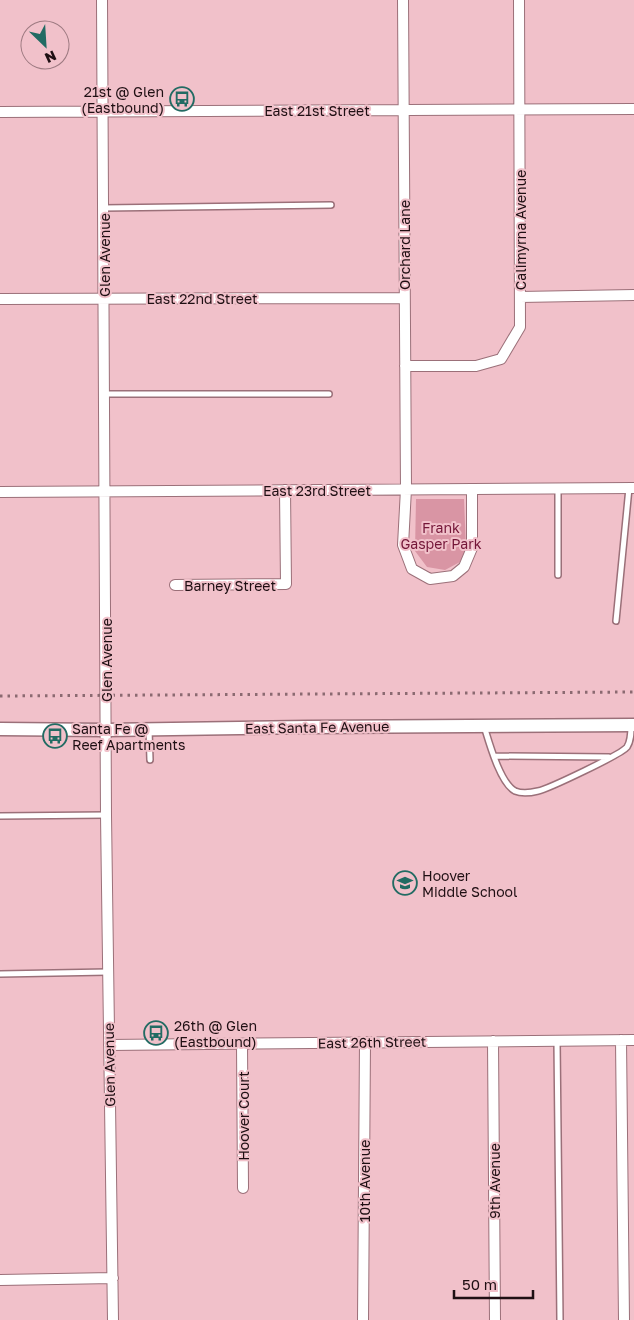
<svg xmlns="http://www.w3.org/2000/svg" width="634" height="1320" font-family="'Golos Text',sans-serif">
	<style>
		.green { fill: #d995a4 }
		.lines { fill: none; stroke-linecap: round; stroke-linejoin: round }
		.service-casing { stroke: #9b7079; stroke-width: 8 }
		.minor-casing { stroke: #9b7079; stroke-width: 12 }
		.tertiary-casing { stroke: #9b7079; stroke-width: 15 }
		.service { stroke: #fff; stroke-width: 5 }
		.minor { stroke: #fff; stroke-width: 10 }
		.tertiary { stroke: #fff; stroke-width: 12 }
		.rail { stroke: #8b6a71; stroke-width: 3; stroke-dasharray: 2.5 5; stroke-linecap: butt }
		.labels { text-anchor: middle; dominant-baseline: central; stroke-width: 4; stroke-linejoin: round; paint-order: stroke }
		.poi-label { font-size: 14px; fill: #1f0f13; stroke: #f1c1ca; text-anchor: start }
		.street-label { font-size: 14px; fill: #1f0f13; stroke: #f1c1ca }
		.park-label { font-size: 14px; fill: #741638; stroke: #f1c1ca }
	</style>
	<rect width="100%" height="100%" fill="#f1c1ca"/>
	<path class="green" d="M416,499H464L466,549L460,562L445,570L427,567L415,551Z"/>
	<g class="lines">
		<g class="service-casing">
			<path id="service" d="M103,208L331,205
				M104,394H329
				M558,488V575
				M616,621L629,488
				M484,726C489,742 500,783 515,791C522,794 530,793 538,791C548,789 622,754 627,747C631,741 631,733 631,725
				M149,730L150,760
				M495,756L609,757
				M0,816L106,815
				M0,974L108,972
				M557,1041L560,1320"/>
		</g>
		<g class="minor-casing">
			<path id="minor" d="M102,0L106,815L113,1320
				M403,0L406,489L403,545L412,569L430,579L453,576L464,567L472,548V490
				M0,112L634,109
				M520,297L634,295
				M0,299L404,298
				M405,366H476L501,359L520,327L519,0
				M0,492L634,488
				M175,585L286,584L285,490
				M621,1040L624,1320
				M493,1041L495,1320
				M242,1044L243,1188
				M109,1045L634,1040
				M0,1280L113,1278
				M363,1320L365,1042"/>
		</g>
		<g class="tertiary-casing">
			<path id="tertiary" d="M0,729L106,730L307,727L634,725"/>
		</g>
		<use href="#service" class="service"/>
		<use href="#minor" class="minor"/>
		<use href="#tertiary" class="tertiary"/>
		<path class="rail" d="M0,696L634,692"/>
	</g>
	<defs>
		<g id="bus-ring" transform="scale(1.25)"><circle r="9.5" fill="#f1c1ca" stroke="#226b63" stroke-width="1.5"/><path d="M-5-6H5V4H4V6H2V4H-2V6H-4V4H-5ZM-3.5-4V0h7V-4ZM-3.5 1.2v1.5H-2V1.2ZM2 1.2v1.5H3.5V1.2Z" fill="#226b63"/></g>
		<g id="school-ring" transform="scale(1.25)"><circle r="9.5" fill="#f1c1ca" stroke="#226b63" stroke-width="1.5"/><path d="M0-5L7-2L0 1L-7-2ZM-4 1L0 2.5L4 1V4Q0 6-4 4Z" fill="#226b63"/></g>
	</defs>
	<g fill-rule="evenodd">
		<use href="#bus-ring" x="182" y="99"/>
		<use href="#bus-ring" x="55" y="736"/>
		<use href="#school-ring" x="405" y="883"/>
		<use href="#bus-ring" x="156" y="1033"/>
	</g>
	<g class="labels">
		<g class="poi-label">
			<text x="164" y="91" text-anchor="end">21st @ Glen<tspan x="164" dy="16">(Eastbound)</tspan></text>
			<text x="72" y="728">Santa Fe @<tspan x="72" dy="16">Reef Apartments</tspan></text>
			<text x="422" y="875">Hoover<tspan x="422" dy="16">Middle School</tspan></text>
			<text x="174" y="1025">26th @ Glen<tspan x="174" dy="16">(Eastbound)</tspan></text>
		</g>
		<g class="street-label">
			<text x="317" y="110">East 21st Street</text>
			<text transform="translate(520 230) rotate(-90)">Calimyrna Avenue</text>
			<text transform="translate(404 245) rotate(-90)">Orchard Lane</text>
			<text transform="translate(104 255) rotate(-90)">Glen Avenue</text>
			<text x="202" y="298">East 22nd Street</text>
			<text x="317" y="490">East 23rd Street</text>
			<text x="230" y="585">Barney Street</text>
			<text transform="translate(106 660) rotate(-90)">Glen Avenue</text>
			<text transform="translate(317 727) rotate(-1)">East Santa Fe Avenue</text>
			<text transform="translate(372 1042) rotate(-1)">East 26th Street</text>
			<text transform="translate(109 1065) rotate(-91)">Glen Avenue</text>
			<text transform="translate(243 1116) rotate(-90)">Hoover Court</text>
			<text transform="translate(364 1181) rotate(-90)">10th Avenue</text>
			<text transform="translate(494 1181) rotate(-90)">9th Avenue</text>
		</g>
		<g class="park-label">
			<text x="441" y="527">Frank<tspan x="441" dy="16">Gasper Park</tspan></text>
		</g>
	</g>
	<g transform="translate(45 45) rotate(155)"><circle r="24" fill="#f1c1ca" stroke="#9d7a81"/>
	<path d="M0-4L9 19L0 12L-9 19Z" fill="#226b63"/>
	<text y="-8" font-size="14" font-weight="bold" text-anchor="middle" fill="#1f0f13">N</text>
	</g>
	<path d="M454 1290v8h79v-8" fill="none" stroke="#1f0f13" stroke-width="2.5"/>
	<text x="462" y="1290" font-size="15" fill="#1f0f13" stroke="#f1c1ca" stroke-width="4" paint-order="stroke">50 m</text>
</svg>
